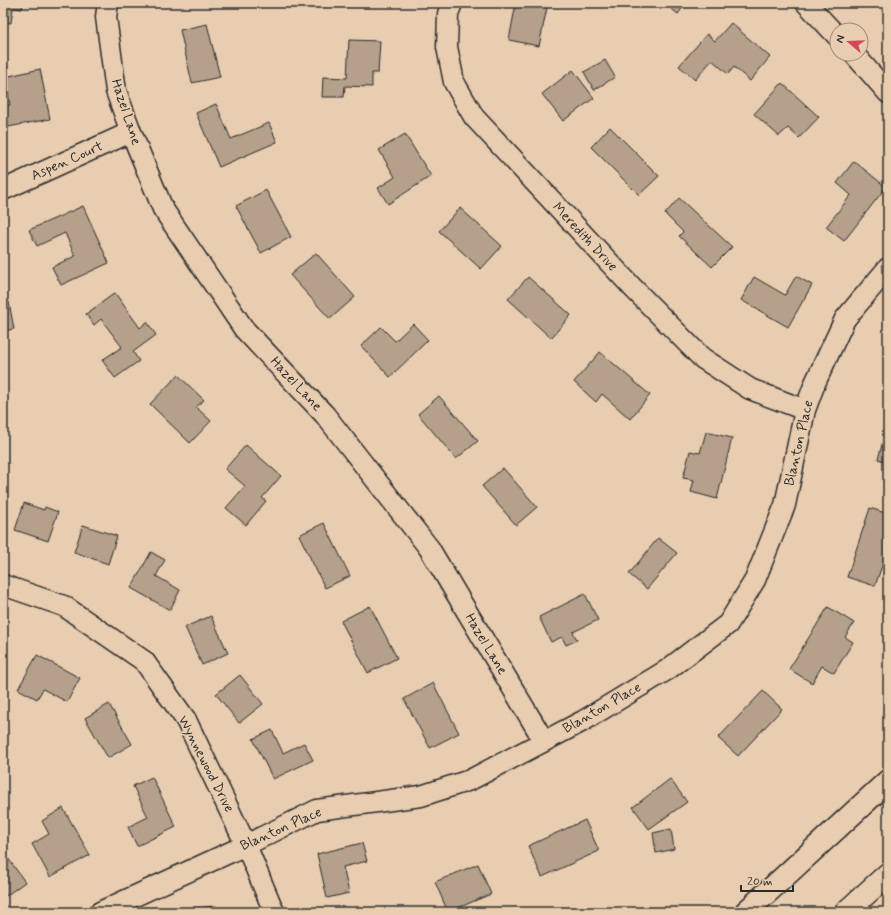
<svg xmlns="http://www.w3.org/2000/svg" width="891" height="915" font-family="Mynerve,sans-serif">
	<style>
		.building { fill: #b4a08b; stroke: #2b2b2b }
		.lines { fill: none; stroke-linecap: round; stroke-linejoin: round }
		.minor-casing { stroke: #2b2b2b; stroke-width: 23 }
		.tertiary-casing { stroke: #2b2b2b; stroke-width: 25 }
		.minor { stroke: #e9cdb0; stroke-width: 20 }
		.tertiary { stroke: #e9cdb0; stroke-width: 22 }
		.labels { text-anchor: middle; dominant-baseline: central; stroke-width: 3; stroke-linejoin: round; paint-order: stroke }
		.street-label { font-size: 14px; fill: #2b2b2b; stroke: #e9cdb0 }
	</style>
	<rect width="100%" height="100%" fill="#e9cdb0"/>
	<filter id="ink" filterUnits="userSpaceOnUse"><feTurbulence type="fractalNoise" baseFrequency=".025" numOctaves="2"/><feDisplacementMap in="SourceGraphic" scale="8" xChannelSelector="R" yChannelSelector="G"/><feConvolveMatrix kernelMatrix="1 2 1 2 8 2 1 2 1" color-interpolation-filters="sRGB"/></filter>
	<g filter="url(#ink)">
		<path class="building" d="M3,3H23L22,9L13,8L11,23L3,22Z
			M516,3H548L539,46L509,40Z
			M664,3H686L678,14Z
			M731,23L770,57L750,81L734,67L728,74L712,60L695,80L679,66L707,34L715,41Z
			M207,24L220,77L192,83L180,30Z
			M349,40L380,41L378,73H372V87L345,86L344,97H322L323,77L347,78Z
			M605,60L615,77L594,90L584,72Z
			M40,69L50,119L3,128V106L10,105L5,77Z
			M573,70L594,98L563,121L542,94Z
			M782,83L819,117L799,138L788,128L779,136L754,114Z
			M216,104L231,139L269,123L277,142L219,167L196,113Z
			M610,127L659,176L639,195L591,147Z
			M405,134L431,176L388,204L378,188L395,177L379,150Z
			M854,161L886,187L844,241L826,227L851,195L837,183Z
			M266,190L291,237L261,253L236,206Z
			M679,198L732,247L712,267L679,236L683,232L665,214Z
			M83,206L109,263L61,285L52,267L75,256L65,233L37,246L29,230Z
			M460,208L502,246L481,269L439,231Z
			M316,253L355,297L330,319L290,275Z
			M796,276L812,285L788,327L741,300L754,277L785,295Z
			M528,277L571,315L551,338L508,299Z
			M115,293L140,328L147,322L156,335L133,352L139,361L115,378L102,360L122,347L101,319L94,325L86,314Z
			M9,302L14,329L3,331V303Z
			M413,324L428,340L390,377L361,346L381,327L395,341Z
			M600,352L650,395L630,419L602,394L596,402L574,382Z
			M178,375L204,400L196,407L211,421L190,443L150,404Z
			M439,396L478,441L456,459L418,414Z
			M888,423V462L878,459Z
			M706,432L732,438L717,499L691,492L694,480L683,478L690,451L700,453Z
			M246,445L281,476L262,498L266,501L246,525L226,508L245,486L225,469Z
			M503,468L537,507L516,525L482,486Z
			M24,503L44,510L45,507L58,512L48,541L15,530Z
			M870,508L888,514V548L875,586L847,577Z
			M324,523L350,576L325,588L299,535Z
			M83,525L117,536L108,564L74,552Z
			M658,538L677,553L647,589L629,574Z
			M151,552L165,560L156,576L180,590L170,610L131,588Z
			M585,594L598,620L573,632L577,640L566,645L562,637L551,642L539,617Z
			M370,606L397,658L368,673L341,621Z
			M828,607L854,623L845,637L853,642L834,673L822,666L812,683L789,669Z
			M211,616L228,653L202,665L185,627Z
			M3,638L7,640L3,653Z
			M37,655L80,678L67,702L43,689L37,699L18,689Z
			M240,675L263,704L239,723L216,694Z
			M433,683L459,733L430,748L404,699Z
			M763,691L782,709L738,756L718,738Z
			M109,704L132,744L108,758L85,718Z
			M272,730L283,753L304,743L313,760L273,779L253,739Z
			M152,777L176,827L137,846L128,827L148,817L133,786Z
			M670,779L687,802L649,829L633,807Z
			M63,808L90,855L50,877L32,844L49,834L42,821Z
			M585,820L599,851L542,877L528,846Z
			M671,829L674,849L656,853L653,833Z
			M362,843L367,861L343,867L349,893L327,898L317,854Z
			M3,851L25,882L3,898Z
			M478,864L491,894L448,912L435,882Z
			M3,902L7,907L3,910Z
			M216,906V912H178V910Z"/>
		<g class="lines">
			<g class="minor-casing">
				<path id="minor" d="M108,3L106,17L116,91L131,132L163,209L244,329L325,415L429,548L544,741
					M452,3L448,14L447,47L454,82L474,117L633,288L702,358L750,389L805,410
					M806,3L837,36
					M854,54L888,93
					M3,190L131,132
					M3,585L64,606L144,661L186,720L246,845L274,912
					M100,912L246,845L317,810L421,796L470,780L583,721L667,670L728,624L755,580L785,505L805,410L815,383L845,319L888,268"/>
			</g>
			<g class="tertiary-casing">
				<path id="tertiary" d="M746,912L888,781
					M846,912L888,874"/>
			</g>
			<use href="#minor" class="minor"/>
			<use href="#tertiary" class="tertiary"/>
		</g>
	</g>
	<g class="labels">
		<g class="street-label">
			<text transform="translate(126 112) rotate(72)">Hazel Lane</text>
			<text transform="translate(67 161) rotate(-24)">Aspen Court</text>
			<text transform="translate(585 237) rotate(47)">Meredith Drive</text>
			<text transform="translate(296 384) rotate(47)">Hazel Lane</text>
			<text transform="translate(799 443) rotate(-77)">Blanton Place</text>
			<text transform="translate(486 644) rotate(59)">Hazel Lane</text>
			<text transform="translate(602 708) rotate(-30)">Blanton Place</text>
			<text transform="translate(206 764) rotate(63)">Wynnewood Drive</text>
			<text transform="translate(281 829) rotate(-24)">Blanton Place</text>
		</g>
	</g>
	<rect width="891" height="915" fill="none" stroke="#e9cdb0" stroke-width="16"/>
	<rect x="8" y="8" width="875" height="899" fill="none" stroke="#2b2b2b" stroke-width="1.5" filter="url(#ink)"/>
	<g transform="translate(849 42) rotate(289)"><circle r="19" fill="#e9cdb0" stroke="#9d8c7b"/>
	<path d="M0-3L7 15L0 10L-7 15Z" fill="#d1495b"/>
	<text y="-6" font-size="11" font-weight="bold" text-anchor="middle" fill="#2b2b2b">N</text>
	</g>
	<path d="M741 885v6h52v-6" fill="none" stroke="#2b2b2b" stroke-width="2"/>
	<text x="747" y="885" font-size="12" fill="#2b2b2b" stroke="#e9cdb0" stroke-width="3" paint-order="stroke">20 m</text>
</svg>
